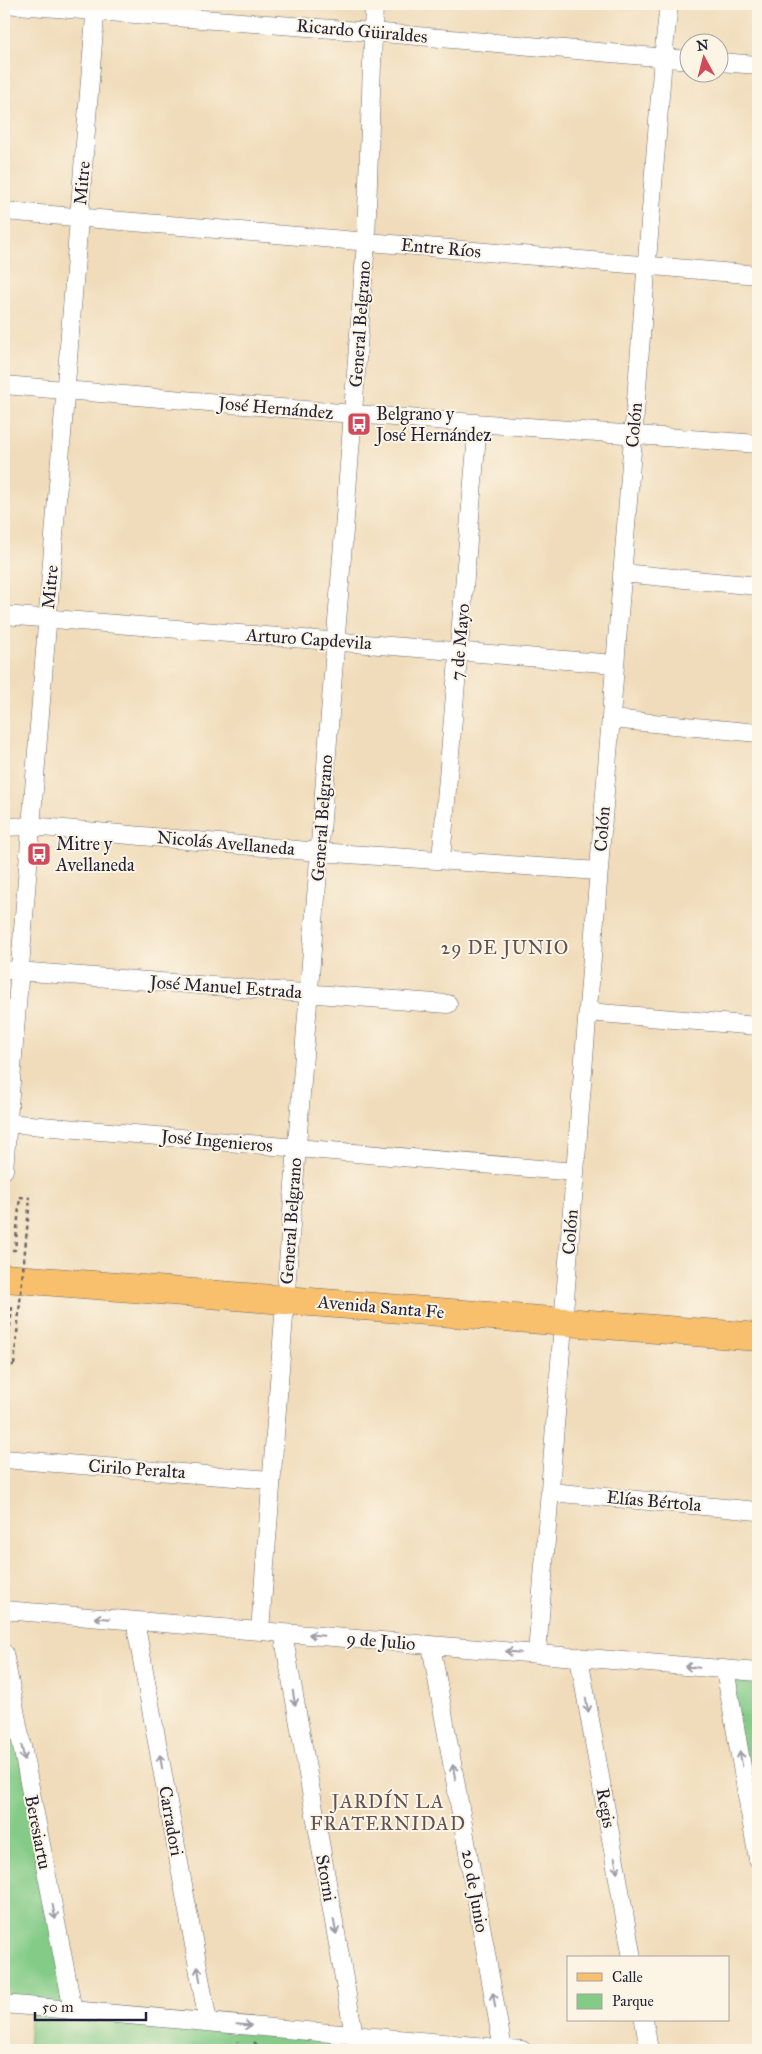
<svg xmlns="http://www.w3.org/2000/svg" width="762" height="2054" font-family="'IM FELL Great Primer',serif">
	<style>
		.green { fill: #83cb87; stroke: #527661 }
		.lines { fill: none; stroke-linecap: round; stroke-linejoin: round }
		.street-casing { stroke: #6a6367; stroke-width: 19 }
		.primary-casing { stroke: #6a6367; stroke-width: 29 }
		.path { stroke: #6a6367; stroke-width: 2.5; stroke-dasharray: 4 4; stroke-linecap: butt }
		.street { stroke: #fff; stroke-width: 18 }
		.primary { stroke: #f8bf6c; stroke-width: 28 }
		.path-bridge { stroke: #6a6367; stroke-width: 2.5; stroke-dasharray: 4 4; stroke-linecap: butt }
		.oneway { stroke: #9c9ca7 }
		.labels { text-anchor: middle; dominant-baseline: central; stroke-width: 4; stroke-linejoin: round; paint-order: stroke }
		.street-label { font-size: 18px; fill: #22223b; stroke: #fcf5e5 }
		.poi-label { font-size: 18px; fill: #22223b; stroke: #fcf5e5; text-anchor: start }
		.neighbourhood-label { font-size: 19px; letter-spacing: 1px; fill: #615055; stroke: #fcf5e5 }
	</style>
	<rect width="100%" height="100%" fill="#fcf5e5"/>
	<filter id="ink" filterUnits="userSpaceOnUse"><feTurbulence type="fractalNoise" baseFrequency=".02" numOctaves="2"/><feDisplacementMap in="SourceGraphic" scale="10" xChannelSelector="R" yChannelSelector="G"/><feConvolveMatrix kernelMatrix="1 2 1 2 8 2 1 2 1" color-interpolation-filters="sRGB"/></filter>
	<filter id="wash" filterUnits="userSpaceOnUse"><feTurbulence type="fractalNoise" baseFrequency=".0096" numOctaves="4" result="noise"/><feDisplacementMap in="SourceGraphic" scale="20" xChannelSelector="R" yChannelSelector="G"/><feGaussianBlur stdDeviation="1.12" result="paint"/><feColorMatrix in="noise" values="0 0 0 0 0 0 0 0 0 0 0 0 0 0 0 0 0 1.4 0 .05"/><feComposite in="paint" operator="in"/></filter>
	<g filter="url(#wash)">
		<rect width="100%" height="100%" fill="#f0dcba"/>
		<path class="green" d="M4,1653L73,2010L522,2050H28L31,2006L4,2004Z
			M725,1669L758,1672V1859Z"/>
	</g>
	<g filter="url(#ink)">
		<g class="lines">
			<g class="street-casing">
				<path id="street" d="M4,4L372,32L690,60
					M720,62L758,65
					M4,211L758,275
					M4,385L353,414L758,444
					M622,573L758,586
					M4,615L615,664
					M611,719L758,733
					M4,827L31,826L319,852L599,871
					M441,860L478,423
					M4,970L448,1004
					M588,1012L758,1026
					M7,1123L575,1172
					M4,1170L96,4
					M4,1459L271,1480
					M550,1492L758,1511
					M4,1610L758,1672
					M135,1621L208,2022
					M260,1631L366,242L374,4
					M283,1633L354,2035
					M431,1645L503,2049
					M4,1653L73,2010
					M537,1654L663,58L669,4
					M579,1657L632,1958
					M725,1669L758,1859
					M4,2004L522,2050
					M644,2020L649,2050"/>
			</g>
			<g class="primary-casing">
				<path id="primary" d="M4,1278L758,1337"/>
			</g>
			<path class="path" d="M4,1250H15L20,1197L30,1198
				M4,1307H12L6,1365H14
				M254,2042L262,2050
				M237,2050L238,2041"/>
			<use href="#street" class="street"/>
			<use href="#primary" class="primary"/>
			<path class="path-bridge" d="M14,1365L30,1198"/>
		</g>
		<defs><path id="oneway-shaft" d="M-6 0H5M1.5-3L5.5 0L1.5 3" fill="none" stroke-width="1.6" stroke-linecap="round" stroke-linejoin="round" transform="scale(1.25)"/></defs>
		<g class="oneway">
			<use href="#oneway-shaft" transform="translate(102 1618) rotate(-175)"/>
			<use href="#oneway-shaft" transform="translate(316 1635) rotate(-175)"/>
			<use href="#oneway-shaft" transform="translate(513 1652) rotate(-175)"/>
			<use href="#oneway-shaft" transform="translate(692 1667) rotate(-175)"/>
			<use href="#oneway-shaft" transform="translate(294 1698) rotate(80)"/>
			<use href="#oneway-shaft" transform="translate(587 1705) rotate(80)"/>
			<use href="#oneway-shaft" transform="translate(23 1753) rotate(79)"/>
			<use href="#oneway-shaft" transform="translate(741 1759) rotate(-100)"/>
			<use href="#oneway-shaft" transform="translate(161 1762) rotate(-100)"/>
			<use href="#oneway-shaft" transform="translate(454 1772) rotate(-100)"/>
			<use href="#oneway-shaft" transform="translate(616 1865) rotate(80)"/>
			<use href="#oneway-shaft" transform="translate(54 1912) rotate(79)"/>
			<use href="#oneway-shaft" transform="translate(335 1927) rotate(80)"/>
			<use href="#oneway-shaft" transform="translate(199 1974) rotate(-100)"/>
			<use href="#oneway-shaft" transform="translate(494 2000) rotate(-100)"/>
			<use href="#oneway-shaft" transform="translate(244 2025) rotate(5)"/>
		</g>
	</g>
	<defs>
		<g id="bus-square" transform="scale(1.25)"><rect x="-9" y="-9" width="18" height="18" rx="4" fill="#d1495b" stroke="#fcf5e5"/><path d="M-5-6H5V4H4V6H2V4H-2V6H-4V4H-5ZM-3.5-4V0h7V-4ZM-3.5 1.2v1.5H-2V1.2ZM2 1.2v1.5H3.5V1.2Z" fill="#fff"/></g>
	</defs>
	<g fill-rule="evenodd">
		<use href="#bus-square" x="359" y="424"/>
		<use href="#bus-square" x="39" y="854"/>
	</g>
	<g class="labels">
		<g class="street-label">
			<text transform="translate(362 31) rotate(5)">Ricardo Güiraldes</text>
			<text transform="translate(82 183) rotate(-85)">Mitre</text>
			<text transform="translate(441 248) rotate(5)">Entre Ríos</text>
			<text transform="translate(360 324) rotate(-86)">General Belgrano</text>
			<text transform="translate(276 408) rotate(5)">José Hernández</text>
			<text transform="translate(634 425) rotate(-85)">Colón</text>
			<text transform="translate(50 587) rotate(-85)">Mitre</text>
			<text transform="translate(309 639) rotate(4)">Arturo Capdevila</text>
			<text transform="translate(460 642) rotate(-85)">7 de Mayo</text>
			<text transform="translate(322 818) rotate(-86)">General Belgrano</text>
			<text transform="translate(602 829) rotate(-86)">Colón</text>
			<text transform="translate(226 843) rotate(5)">Nicolás Avellaneda</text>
			<text transform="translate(226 987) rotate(4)">José Manuel Estrada</text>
			<text transform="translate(217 1141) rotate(5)">José Ingenieros</text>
			<text transform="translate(291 1221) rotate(-86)">General Belgrano</text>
			<text transform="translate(570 1232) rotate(-86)">Colón</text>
			<text transform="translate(381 1307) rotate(5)">Avenida Santa Fe</text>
			<text transform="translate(137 1469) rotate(4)">Cirilo Peralta</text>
			<text transform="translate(654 1501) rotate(5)">Elías Bértola</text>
			<text transform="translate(381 1641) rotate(5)">9 de Julio</text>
			<text transform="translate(606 1808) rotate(80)">Regis</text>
			<text transform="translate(171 1821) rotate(80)">Carradori</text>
			<text transform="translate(38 1832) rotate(79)">Beresiartu</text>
			<text transform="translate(326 1878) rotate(80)">Storni</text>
			<text transform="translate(475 1891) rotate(80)">20 de Junio</text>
		</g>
		<g class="poi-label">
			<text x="376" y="414">Belgrano y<tspan x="376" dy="21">José Hernández</tspan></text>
			<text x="56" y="844">Mitre y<tspan x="56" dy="21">Avellaneda</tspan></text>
		</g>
		<g class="neighbourhood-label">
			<text x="505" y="947">29 DE JUNIO</text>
			<text x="388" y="1801">JARDÍN LA<tspan x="388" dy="22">FRATERNIDAD</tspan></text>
		</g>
	</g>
	<rect width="762" height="2054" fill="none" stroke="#fcf5e5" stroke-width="20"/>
	<rect x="567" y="1956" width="162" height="65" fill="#fcf5e5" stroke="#a5a1a1"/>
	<rect x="577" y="1973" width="25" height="8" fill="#f8bf6c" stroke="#a5a1a1"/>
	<text x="612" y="1982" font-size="15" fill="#22223b">Calle</text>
	<rect x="577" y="1994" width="25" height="15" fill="#83cb87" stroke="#a5a1a1"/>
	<text x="612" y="2006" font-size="15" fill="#22223b">Parque</text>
	<g transform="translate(704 58) rotate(353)"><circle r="24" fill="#fcf5e5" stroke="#a5a1a1"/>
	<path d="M0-4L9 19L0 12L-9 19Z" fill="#d1495b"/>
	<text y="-8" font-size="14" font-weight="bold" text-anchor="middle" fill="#22223b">N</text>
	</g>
	<path d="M35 2012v8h111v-8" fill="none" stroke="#22223b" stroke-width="2.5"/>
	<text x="42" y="2012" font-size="15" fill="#22223b" stroke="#fcf5e5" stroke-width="4" paint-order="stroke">50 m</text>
</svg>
